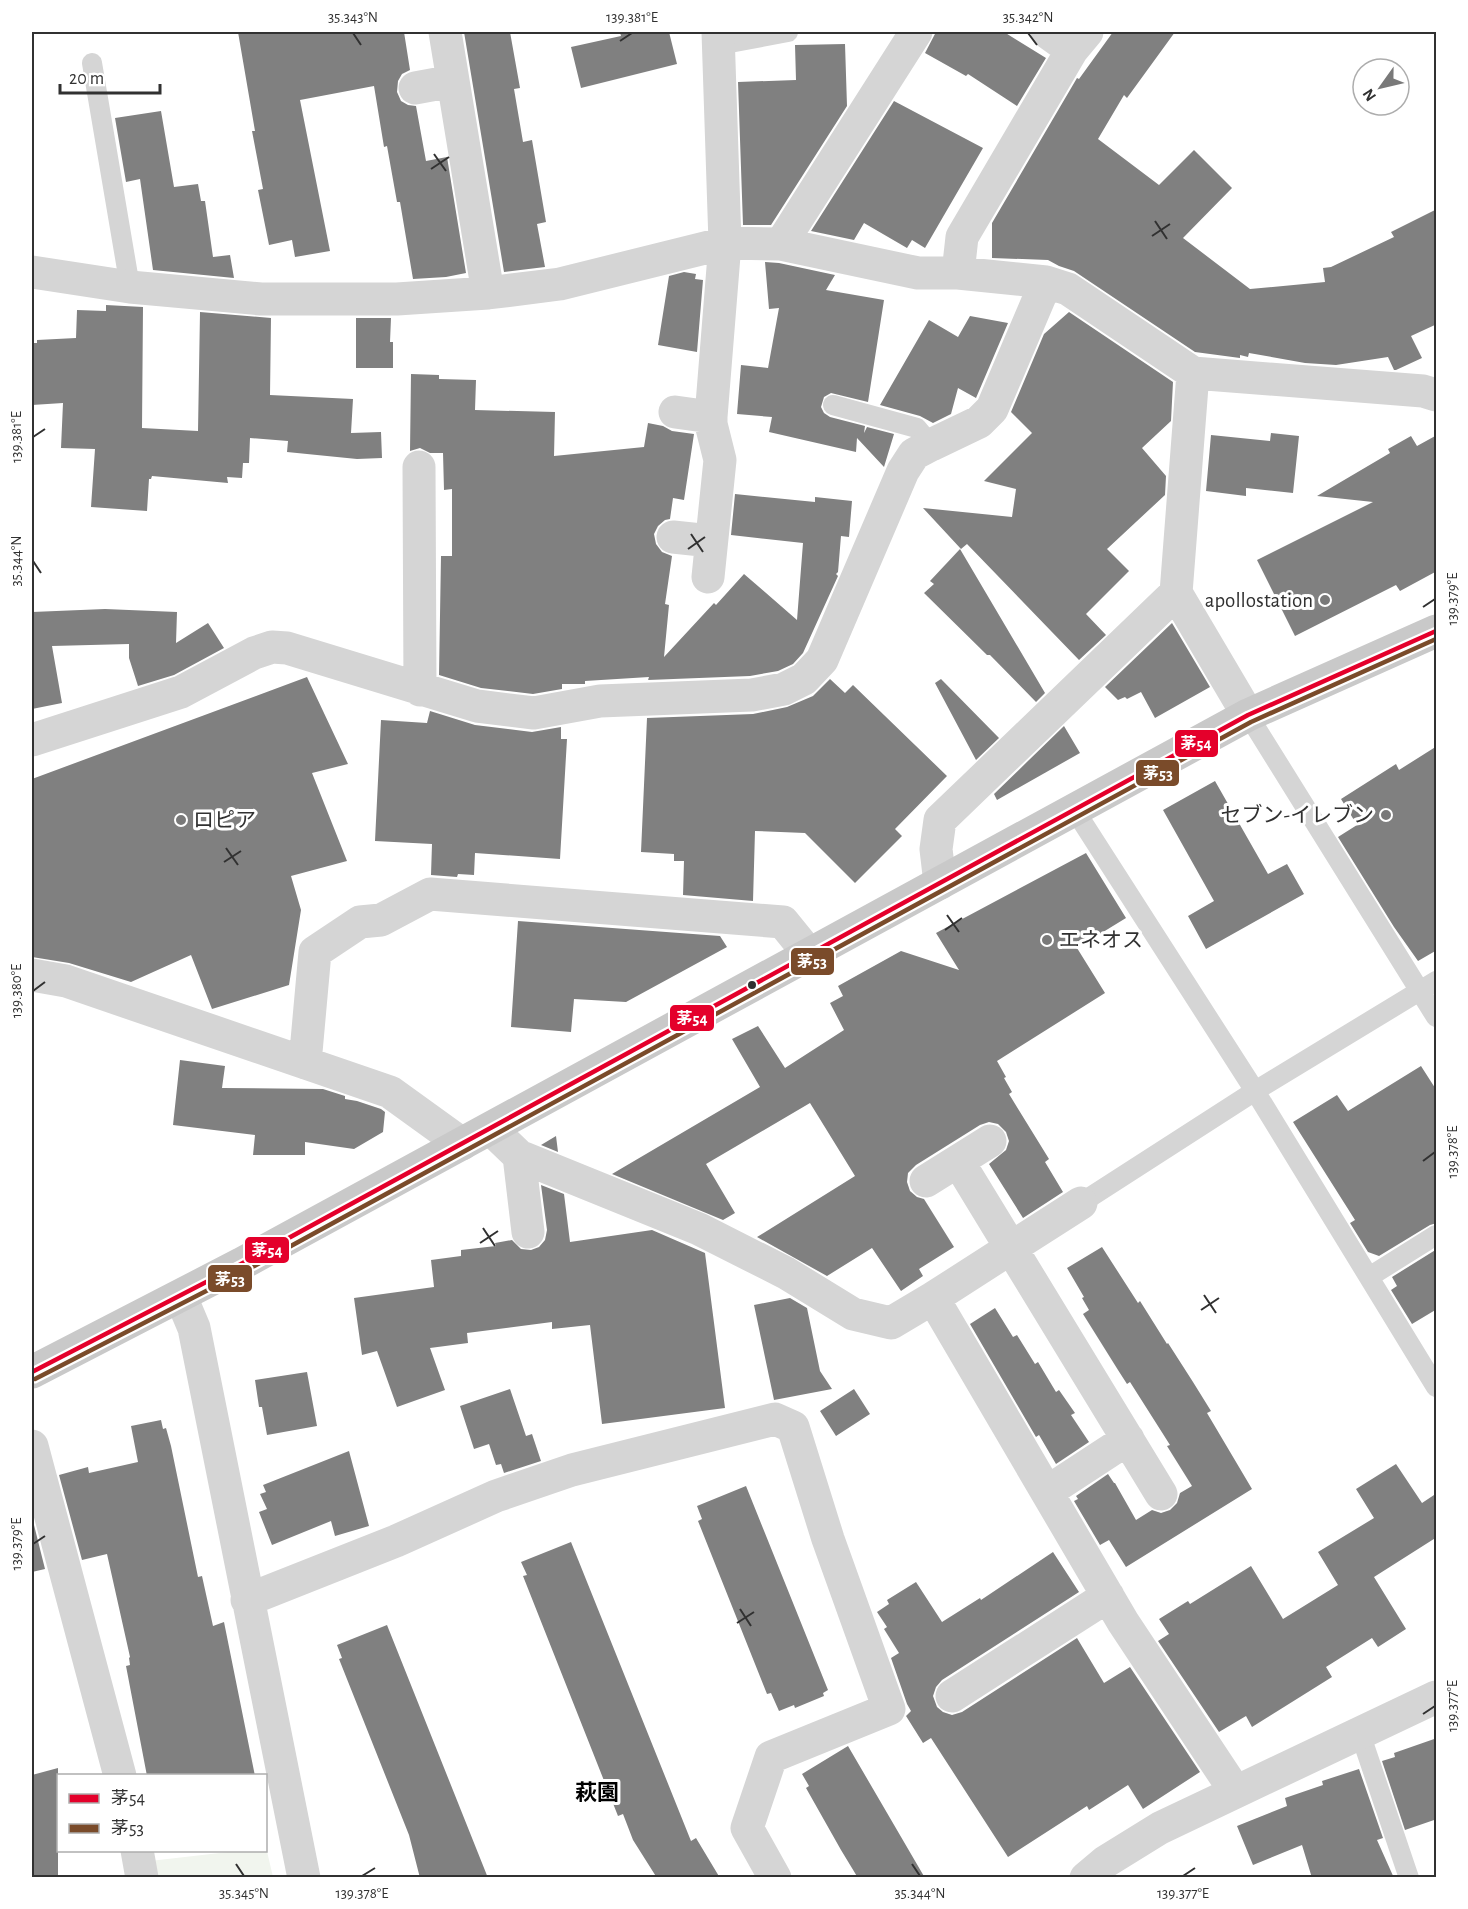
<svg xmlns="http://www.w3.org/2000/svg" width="1468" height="1909" font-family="'Alegreya Sans','Noto Sans JP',sans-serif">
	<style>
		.green { fill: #f1f5ee }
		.building { fill: #808080 }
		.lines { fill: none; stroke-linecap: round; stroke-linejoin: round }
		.service { stroke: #d5d5d5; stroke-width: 20 }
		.minor { stroke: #d5d5d5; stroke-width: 33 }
		.tertiary { stroke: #d5d5d5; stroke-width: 33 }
		.primary { stroke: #c9c9c9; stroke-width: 33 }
		.bus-1-casing { stroke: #fff; stroke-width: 9 }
		.bus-2-casing { stroke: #fff; stroke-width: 9 }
		.bus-1 { stroke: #e4002b; stroke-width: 4.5 }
		.bus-2 { stroke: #7a4b2a; stroke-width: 4.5 }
		.ticks { fill: none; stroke: #313131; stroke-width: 2 }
		.poi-dot { fill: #797979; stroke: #fff; stroke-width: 2 }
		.bus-dot { fill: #313131; stroke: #fff; stroke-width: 2 }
		.labels { text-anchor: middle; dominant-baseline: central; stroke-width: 6; stroke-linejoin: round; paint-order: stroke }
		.poi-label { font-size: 21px; fill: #313131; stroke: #fff; text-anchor: end }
		.neighbourhood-label { font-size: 22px; font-weight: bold; fill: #000; stroke: #fff }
		.line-badge { stroke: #fff; stroke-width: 2 }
		.badge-label { font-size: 16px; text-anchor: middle; font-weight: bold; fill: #fff }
		.neatline { fill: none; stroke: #313131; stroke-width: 2 }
		.ticks-label { font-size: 15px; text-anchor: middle; fill: #313131 }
	</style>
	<rect width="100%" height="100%" fill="#fff"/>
	<path class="green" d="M266,1847L273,1877H153L150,1861L237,1851L266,1850Z"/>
	<path class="building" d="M238,32H404L410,70L402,74L398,81L397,92L401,101L408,105L416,106L426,161L447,157L466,273L446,277L413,279L400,202H397L387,146L384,147L374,86L300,100L330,251L295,257L292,240L269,245L258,190L263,189L252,131H255Z
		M464,32H510L520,88L514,89L523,142L532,140L546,222L537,224L545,267L504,272Z
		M620,32H669L677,64L581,88L571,47L621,36Z
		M936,32H1004L1046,58L1017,106L968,74L966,76L925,53Z
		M1113,32H1175L1127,98L1124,95L1098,139L1159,185L1194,150L1232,188L1183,238L1250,289L1325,282L1323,268L1331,267L1394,237L1391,232L1437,209V324L1411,336L1422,358L1396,370H1394L1388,357L1336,365L1305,363L1249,353L1248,357L1240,355V358L1195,352L1074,271L1059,266L1048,260L992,258V223L1077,78L1079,79Z
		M845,44L847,106L771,225H743L738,82L796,80L795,45Z
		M894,101L983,148L925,248L912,240L907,248L864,223L854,240L811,231Z
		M161,111L174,187L198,184L201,201H205L213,257L230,255L234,278L153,270L140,179L126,182L115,118Z
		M765,262L779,263L835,275L826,290L884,300L868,402L831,393L824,397L821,407L824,413L830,417L865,426L864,433L867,427L894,434L884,467L857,438L856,452L769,432L772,417L737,414L741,365L768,368L779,308L769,309Z
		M684,272L696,274L695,279L703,280L697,352L658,345L669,276Z
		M106,305L143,307L142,428L198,431L200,312L271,318L270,395L353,399L351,433L381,432L382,458L357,459L287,452L288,441L250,438L249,463H243L242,478L227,477L228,483L152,476L151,479H149L147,511L91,507L95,449L61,448L63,403L32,405V343H37V340L76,338L77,310L106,311Z
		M1069,312L1173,382L1171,421L1142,448L1166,476L1165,495L1107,549L1129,571L1086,614L1106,635L1079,660L967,544L961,549L923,508L1012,517L1016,489L984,481L1032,433L1011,412L1044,334Z
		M970,316L1008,323L976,398L958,388L951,414L933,423L920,416L880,405L929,320L958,337Z
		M356,318H391L390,342H393V368H356Z
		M411,374L439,375V379L476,380L475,410L555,412L554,456L644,447L648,423L663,426L672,431L694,434L684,500L673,498L670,519L665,520L658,526L654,534L656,544L662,552L672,556L665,604L669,605L664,657L714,603L716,605L744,574L797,620L803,543L731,535L735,494L815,502V497L852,501L849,537L841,536L838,572L836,574L838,576L803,653L793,664L778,671L750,676L648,680L649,677L585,681V684H562V689L533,694L481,688L439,675L441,556H452V489L444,490L443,453H430L420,448L410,451Z
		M1271,433L1299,436L1293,493L1246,488V496L1206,491L1211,435L1270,441Z
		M1437,435V571L1400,591L1396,585L1295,636L1257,560L1373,502L1317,496L1390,453L1388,449L1411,436L1417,446Z
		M960,549L1045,693L1036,702L990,655H987L924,593L934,584L930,581Z
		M105,609L177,612L176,643L208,623L224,648L174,675L138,686L129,658V644L52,646L62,703L32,709V612Z
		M1172,623L1210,687L1155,718L1141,692L1127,699L1125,697L1118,700L1105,687Z
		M307,677L348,764L312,773L347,861L291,876L301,910L289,985L212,1009L191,955L131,982L69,963L32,957V779Z
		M830,679L845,693L853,685L947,776L895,829L902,836L855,883L805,833L755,831L753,901L683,895L684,861H674V854L641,852L647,718L753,714L787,707L813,696Z
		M941,679L999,738L976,760L935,683Z
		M430,711L475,725L532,732L561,727V739H567L560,859L475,853L474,875L458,874L457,877L431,875L432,844L375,841L381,720L427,723Z
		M1064,726L1080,753L997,800L994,794Z
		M1437,746V950L1418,961L1394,927L1338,837L1357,825L1341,799L1396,764L1399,770Z
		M1215,781L1268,874L1287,864L1304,894L1206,949L1188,916L1214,901L1163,810Z
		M1086,853L1126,918L1077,948L1105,993L997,1061L1006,1077L1004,1078L1012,1092L1009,1094L1049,1159L1045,1162L1063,1192L1023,1218L989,1164L1006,1150L1009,1141L1006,1132L998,1124L989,1122L980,1125L916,1165L908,1173L907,1182L910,1191L917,1197L924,1199L954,1247L919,1269L923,1276L901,1291L872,1248L827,1276L757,1237L855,1176L810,1103L706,1164L735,1213L723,1220L612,1174L760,1087L732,1039L758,1026L785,1068L844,1030L830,1003L843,996L838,986L901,951L959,970L936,933Z
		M518,921L720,936L727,947L626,1002L574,999L571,1032L511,1027Z
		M180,1060L225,1066L222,1088L323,1089L345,1096V1099L357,1101L381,1109L385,1112L383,1132L354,1149L305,1142V1155H253L255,1135L173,1125Z
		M1421,1066L1437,1091V1223L1430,1225L1379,1256L1368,1252L1350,1223L1355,1220L1293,1122L1337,1095L1348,1111Z
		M556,1136L558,1152L541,1145Z
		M541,1185L564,1194L570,1242L652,1230L705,1253L725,1408L602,1424L590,1325L552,1329V1322L467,1333L468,1343L430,1348L445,1390L397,1407L377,1351L362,1355L354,1298L434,1287L431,1260L461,1256V1250L496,1246L495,1243L512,1240L521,1249L531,1250L539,1247L545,1240L547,1230Z
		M1102,1247L1138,1303L1140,1301L1167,1344L1168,1343L1193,1382L1211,1411L1207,1413L1252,1489L1126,1567L1109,1540L1100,1545L1074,1501L1078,1499L1076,1496L1108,1474L1114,1483H1115L1136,1520L1152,1510L1161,1513L1170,1510L1177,1503L1180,1493L1192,1486L1167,1446L1170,1445L1130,1382L1127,1384L1118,1370L1083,1314L1089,1310L1082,1298L1084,1297L1067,1268Z
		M1437,1249V1309L1412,1324L1391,1290L1397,1286L1392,1277Z
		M790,1298L807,1308L820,1371L832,1389L774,1400L754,1305Z
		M995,1308L1013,1337L1017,1335L1035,1364L1038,1362L1056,1392L1059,1390L1075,1413L1071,1415L1089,1442L1056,1464L1039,1435L1036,1437L970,1324Z
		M307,1372L317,1426L267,1435L262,1407H259L255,1380Z
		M510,1389L526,1436L532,1434L541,1461L504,1473L501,1464L496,1465L489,1444L474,1449L460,1406Z
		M854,1389L870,1414L836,1436L820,1411Z
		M161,1420L163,1429L166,1428L171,1446L198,1577L202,1576L213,1626L224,1622L255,1776H147L126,1666L130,1665L129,1658L130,1657L107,1554L82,1560L59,1475L88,1467L89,1473L138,1462L131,1426Z
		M349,1451L369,1526L335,1536L331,1521L272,1545L259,1512L267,1509L260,1494L266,1492L263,1485Z
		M1396,1464L1422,1503L1437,1493V1537L1374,1577L1406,1629L1378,1647L1372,1638L1326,1667L1332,1677L1252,1727L1246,1716L1219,1732L1158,1641L1169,1634L1159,1619L1188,1601L1190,1604L1251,1566L1283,1619L1338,1585L1318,1552L1374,1518L1356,1489Z
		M746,1486L828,1690L823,1693L824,1696L795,1708L794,1705L779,1711L771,1693L767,1694L698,1521L702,1519L697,1506Z
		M32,1517L45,1569L32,1572Z
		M571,1542L691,1841L696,1838L720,1878H657L633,1840L623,1814L618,1816L523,1576L527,1575L521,1562Z
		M1053,1552L1079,1592L942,1680L936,1687L933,1696L937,1707L943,1712L952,1715L962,1712L1077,1638L1104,1683L1130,1667L1200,1772L1143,1809L1128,1785L1089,1810L1087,1806L1008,1857L931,1738L923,1743L906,1716L911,1711L907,1704L891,1658L899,1653L884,1629L887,1627L877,1612L889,1604L887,1600L916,1582L942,1622L980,1598L981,1600Z
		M387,1625L488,1878H420L409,1835L339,1659L342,1658L337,1645Z
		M1437,1738V1819L1405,1830L1382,1761L1395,1757L1394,1753Z
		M848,1746L925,1878H858L841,1850L806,1788L809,1786L802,1774Z
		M58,1768V1878H32V1775Z
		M1359,1769L1383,1838L1377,1840L1394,1878H1312L1302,1845L1253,1865L1237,1826L1287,1806L1285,1798L1323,1785L1322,1781Z"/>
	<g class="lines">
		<path class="service" d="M719,45L788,32
			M92,63L130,287
			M833,405L917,428L931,445
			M1248,715L1436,1017
			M1074,809L1255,1091L1436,1387
			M1081,1203L1255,1091L1436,981
			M1369,1277L1436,1235
			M1360,1733L1409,1878"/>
		<path class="minor" d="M445,32L488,293
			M1047,32L1072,50
			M415,88L453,81
			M781,244L916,32
			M32,272L130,287L261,299H397L488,293L560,284L725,243L781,244L918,273H958
			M1046,282L1068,289L1193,373L1423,391L1436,395
			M1193,373L1176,593L1248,715
			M675,412L711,417
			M419,467L420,690
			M673,537L711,541
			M708,577L720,460L711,424V417L725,243L718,32
			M32,740L181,692L254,653L272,647L287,648L477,706L534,713L600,701L752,695L784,689L804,679L822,660L903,471L914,454L931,445L979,422L992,409L1046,282L958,273L962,237L1072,50L1087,32
			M940,883L936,849L940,820L1176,593
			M32,975L66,981L390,1092L462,1144
			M305,1063L315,952L360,922L381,920L430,894L783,922L809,954
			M491,1129L519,1156L699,1229L786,1273L853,1314L891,1323L933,1298L1081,1203
			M519,1156L528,1232
			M958,1161L1161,1494
			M926,1181L990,1141
			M181,1297L194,1328L304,1878
			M933,1298L1123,1622L1235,1791
			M32,1446L120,1776
			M1047,1492L1128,1439
			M247,1600L396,1541L496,1496L572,1470L775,1419L793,1427L828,1539L889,1709L771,1757L747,1828L775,1878
			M952,1696L1108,1596
			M137,1850L142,1878"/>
		<path class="tertiary" d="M1086,1878L1105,1862L1160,1828L1436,1697"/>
		<path class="primary" d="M32,1372L241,1264L1248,715L1436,631"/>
		<g class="bus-1-casing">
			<path id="bus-1" d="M32,1372L241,1264L1248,715L1436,631"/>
		</g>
		<g class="bus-2-casing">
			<path id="bus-2" d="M35,1379L245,1271L1251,722L1436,639"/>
		</g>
		<use href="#bus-1" class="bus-1"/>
		<use href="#bus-2" class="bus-2"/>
	</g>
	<path class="ticks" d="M353,33L361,45M1028,33L1037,45M620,41L632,33M434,154L446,171M431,169L449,157M1155,221L1167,239M1152,236L1170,224M33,437L45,429M691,534L703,552M688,549L705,537M33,561L41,573M1423,607L1435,599M226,848L238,865M224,862L241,851M947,915L959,932M945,930L962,918M33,991L45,982M1423,1161L1435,1152M483,1228L495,1246M480,1243L498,1231M1204,1295L1216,1313M1201,1310L1219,1298M33,1544L45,1536M740,1609L751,1626M737,1623L754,1612M1423,1714L1435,1706M236,1864L244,1876M912,1864L920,1876M362,1876L375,1868M1183,1876L1195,1868"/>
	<g class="poi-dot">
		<circle cx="1325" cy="600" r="6"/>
		<circle cx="1386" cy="815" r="6"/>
		<circle cx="181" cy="820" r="6"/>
		<circle cx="1047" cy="940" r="6"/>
	</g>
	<circle class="bus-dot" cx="752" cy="985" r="5"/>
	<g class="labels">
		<g class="poi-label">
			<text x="1313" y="600">apollostation</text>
			<text x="1374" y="815">セブン-イレブン</text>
			<text x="193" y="820" text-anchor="start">ロピア</text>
			<text x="1059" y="940" text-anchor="start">エネオス</text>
		</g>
		<g class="neighbourhood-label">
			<text x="597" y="1793">萩園</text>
		</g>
	</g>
	<g class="line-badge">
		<rect x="1174" y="729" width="45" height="29" rx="6" fill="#e4002b"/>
		<rect x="1135" y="759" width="45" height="28" rx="6" fill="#7a4b2a"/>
		<rect x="790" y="947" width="45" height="29" rx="6" fill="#7a4b2a"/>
		<rect x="669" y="1004" width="46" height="28" rx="6" fill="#e4002b"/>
		<rect x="244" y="1236" width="46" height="28" rx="6" fill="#e4002b"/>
		<rect x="207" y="1264" width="46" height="29" rx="6" fill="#7a4b2a"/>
	</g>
	<g class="badge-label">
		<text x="1196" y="749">茅54</text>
		<text x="1158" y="779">茅53</text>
		<text x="812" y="967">茅53</text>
		<text x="692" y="1024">茅54</text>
		<text x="267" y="1256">茅54</text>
		<text x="230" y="1285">茅53</text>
	</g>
	<rect width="1468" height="1909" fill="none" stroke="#ffffff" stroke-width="66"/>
	<rect x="57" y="1774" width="210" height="78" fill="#ffffff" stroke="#adadad" stroke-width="1.5"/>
	<rect x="69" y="1794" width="30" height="9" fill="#e4002b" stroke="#adadad" stroke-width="1.5"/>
	<text x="111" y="1804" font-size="18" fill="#313131">茅54</text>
	<rect x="69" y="1824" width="30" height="9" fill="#7a4b2a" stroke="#adadad" stroke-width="1.5"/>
	<text x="111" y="1834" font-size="18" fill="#313131">茅53</text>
	<g transform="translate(1381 87) rotate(236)"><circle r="28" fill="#ffffff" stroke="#adadad" stroke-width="1.5"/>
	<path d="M0-4.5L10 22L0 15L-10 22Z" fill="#797979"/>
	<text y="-9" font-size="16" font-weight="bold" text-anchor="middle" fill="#313131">N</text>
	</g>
	<path d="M60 84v9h100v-9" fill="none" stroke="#313131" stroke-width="3"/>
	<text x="69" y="84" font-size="18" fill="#313131" stroke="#ffffff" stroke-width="4.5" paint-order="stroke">20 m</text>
	<rect x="33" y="33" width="1402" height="1843" class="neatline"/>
	<g class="ticks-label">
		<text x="353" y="22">35.343°N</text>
		<text x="632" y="22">139.381°E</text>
		<text x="1028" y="22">35.342°N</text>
		<text transform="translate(16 437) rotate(-90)" y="5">139.381°E</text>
		<text transform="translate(16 561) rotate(-90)" y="5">35.344°N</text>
		<text transform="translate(1452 599) rotate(-90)" y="5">139.379°E</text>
		<text transform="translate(16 991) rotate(-90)" y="5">139.380°E</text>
		<text transform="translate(1452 1152) rotate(-90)" y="5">139.378°E</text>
		<text transform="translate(16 1544) rotate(-90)" y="5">139.379°E</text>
		<text transform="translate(1452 1706) rotate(-90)" y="5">139.377°E</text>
		<text x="244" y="1898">35.345°N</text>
		<text x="362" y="1898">139.378°E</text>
		<text x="920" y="1898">35.344°N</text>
		<text x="1183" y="1898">139.377°E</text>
	</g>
</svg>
